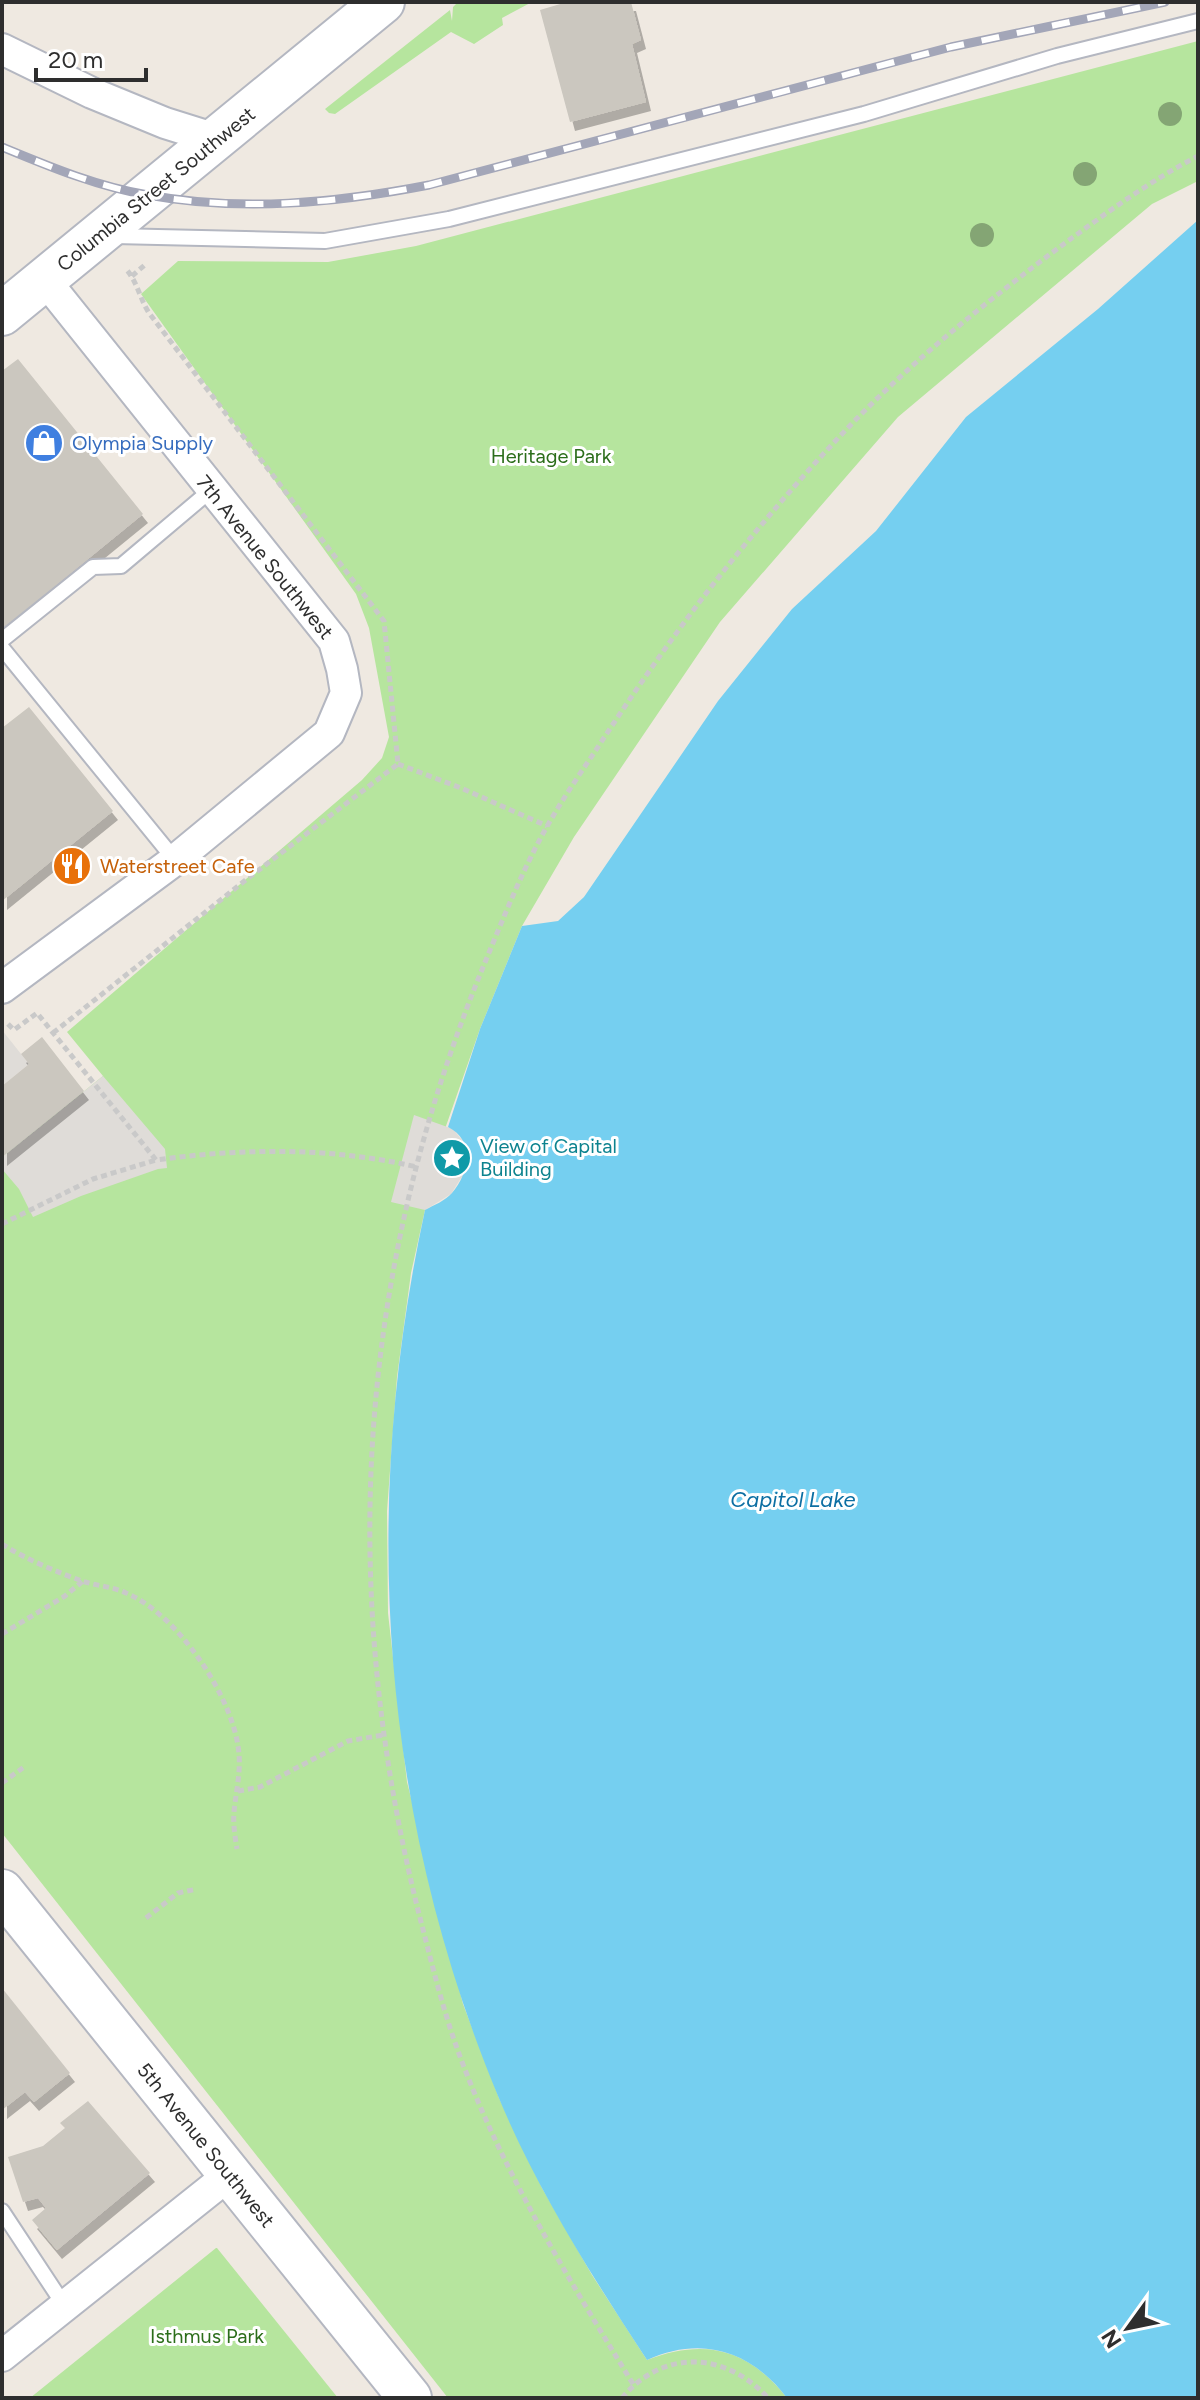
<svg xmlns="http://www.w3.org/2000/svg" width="1200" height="2400" font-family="Figtree,sans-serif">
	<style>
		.green { fill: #b6e59e }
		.plaza { fill: #dfdcd8 }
		.water { fill: #75cff0 }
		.building { fill: #cbc7bf; filter: url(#shadow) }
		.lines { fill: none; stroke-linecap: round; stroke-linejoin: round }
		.lane-casing { stroke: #b4b7c1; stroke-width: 18 }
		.street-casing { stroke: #b4b7c1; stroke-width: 34 }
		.secondary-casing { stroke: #b4b7c1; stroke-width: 46 }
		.path { stroke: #c9c9c9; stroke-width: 5; stroke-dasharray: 6 4; stroke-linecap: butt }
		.lane { stroke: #fff; stroke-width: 14 }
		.street { stroke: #fff; stroke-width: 30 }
		.secondary { stroke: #fff; stroke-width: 42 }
		.rail-casing { stroke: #a3a6b8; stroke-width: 9 }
		.rail { stroke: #fff; stroke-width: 6; stroke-dasharray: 18; stroke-linecap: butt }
		.tree { fill: #84a574 }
		.labels { text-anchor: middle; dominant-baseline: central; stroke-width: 6; stroke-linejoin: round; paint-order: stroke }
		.street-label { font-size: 20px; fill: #2e2e2e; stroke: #fff }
		.shop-label { font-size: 20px; fill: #366cbe; stroke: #fff; text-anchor: start }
		.park-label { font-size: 20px; fill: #2c6e1b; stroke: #fff }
		.food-label { font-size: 20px; fill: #c56008; stroke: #fff; text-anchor: start }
		.culture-label { font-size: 20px; fill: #0d838f; stroke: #fff; text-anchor: start }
		.water-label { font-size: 22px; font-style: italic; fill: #0d6fa3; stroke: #fff }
	</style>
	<defs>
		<filter id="shadow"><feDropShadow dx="5" dy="9" stdDeviation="0" flood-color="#0004"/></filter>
	</defs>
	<rect width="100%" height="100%" fill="#efe9e1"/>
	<path class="green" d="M458,2H532L502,18L503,25L474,44L451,32L335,114L329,113L325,109L450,10L452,21L453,7Z
		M1198,41V181L1152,204L898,417L720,622L574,837L522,926L480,1029L446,1126L425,1210L411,1273L397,1377L387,1511L388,1613L407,1782L463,2004L499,2098L542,2188L592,2275L647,2360C704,2338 748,2348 787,2398H448L2,1833V1157L103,1076L67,1032L362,780L382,758L389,737L369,628L356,594L141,294L178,261L328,262L416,246Z
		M217,2248L338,2398H30L216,2248Z"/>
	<path class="plaza" d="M2,1030L29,1064L2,1086Z
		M103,1076L165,1149L167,1168L158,1169L81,1196L33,1217L19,1189L2,1169V1157Z
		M414,1115L453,1129L466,1145L468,1157L466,1170L451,1194L425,1210L391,1202Z"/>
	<path class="water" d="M1198,220V2398H787C751,2351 702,2335 647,2360C592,2276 537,2190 498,2096C380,1812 360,1509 425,1210C434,1205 445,1201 452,1193C469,1173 476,1141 448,1127L480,1029L522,926L558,921L584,897L718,701L792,609L876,531L966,417L1098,309Z"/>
	<path class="building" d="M567,2H631L641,40L632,44L646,102L570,122L540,10Z
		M18,359L143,514L2,629V371Z
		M29,707L113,811L2,901V728Z
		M42,1037L84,1091L2,1157V1086L29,1064L21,1054Z
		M2,1988L70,2073L34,2102L25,2092L2,2110Z
		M88,2101L150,2173L57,2250L32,2220L46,2208L38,2198L23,2202L8,2157L43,2146L65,2128L60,2123Z"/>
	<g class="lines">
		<g class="lane-casing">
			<path id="lane" d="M114,236L325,241L449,219L864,114L1057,56L1198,21
				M2,640L93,567L121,566L211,490
				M2,648L175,860
				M2,2211L64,2305"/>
		</g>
		<g class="street-casing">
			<path id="street" d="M2,49L92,93L165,123L216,139
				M2,988L175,860L329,733L346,693L342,669L334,641L45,280
				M2,2356L229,2175"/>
		</g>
		<g class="secondary-casing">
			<path id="secondary" d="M2,314L383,2
				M2,1891L410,2398"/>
		</g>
		<path class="path" d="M132,276L147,263
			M398,764L461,788L547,826
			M8,1024L14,1030L37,1013L156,1160C243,1148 330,1147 417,1167
			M53,1033L247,879L398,764L384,621L149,313C139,297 138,283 126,269
			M2,1224L93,1179L156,1160
			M2,1544C25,1559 59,1573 85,1582C99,1586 113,1587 126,1593C177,1614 230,1693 238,1746C242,1769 236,1790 234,1812C233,1824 235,1837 237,1849
			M2,1634L65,1596L83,1581
			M2,1783L24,1767
			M238,1791L260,1787L348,1741L383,1735
			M146,1918L178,1893L197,1889
			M633,2384C568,2278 501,2169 458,2051C442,2007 431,1960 419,1914C338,1592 356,1280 481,972C501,924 520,875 545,830C560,803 577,778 594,753C639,684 686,617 738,553C771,513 805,473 841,435C906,366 981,306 1057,249C1102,216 1148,182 1198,156
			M622,2398C663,2349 725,2351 768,2398"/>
		<use href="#lane" class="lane"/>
		<use href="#street" class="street"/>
		<use href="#secondary" class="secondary"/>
		<g class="rail-casing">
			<path id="rail" d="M2,147C48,166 98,187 148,195C241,212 336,203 429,185L951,47L1165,2"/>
		</g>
		<use href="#rail" class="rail"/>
	</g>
	<g class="tree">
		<circle cx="1170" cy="114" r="12"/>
		<circle cx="1085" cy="174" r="12"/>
		<circle cx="982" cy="235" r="12"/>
	</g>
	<defs>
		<g id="shop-disc" transform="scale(2)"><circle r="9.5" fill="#3f7fe0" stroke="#fff"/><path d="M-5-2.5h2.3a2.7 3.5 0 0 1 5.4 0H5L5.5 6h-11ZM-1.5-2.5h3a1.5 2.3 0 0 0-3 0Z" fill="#fff"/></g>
		<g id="restaurant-disc" transform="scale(2)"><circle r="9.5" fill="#e8710a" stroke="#fff"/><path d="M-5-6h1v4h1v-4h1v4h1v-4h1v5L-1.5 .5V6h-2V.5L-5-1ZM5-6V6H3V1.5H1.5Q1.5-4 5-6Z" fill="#fff"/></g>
		<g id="sight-disc" transform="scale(2)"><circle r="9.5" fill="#0f9aa8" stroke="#fff"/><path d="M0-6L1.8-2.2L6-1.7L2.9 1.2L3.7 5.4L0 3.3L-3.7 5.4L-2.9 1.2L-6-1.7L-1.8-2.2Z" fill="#fff"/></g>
	</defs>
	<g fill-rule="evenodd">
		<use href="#shop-disc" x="44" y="443"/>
		<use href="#restaurant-disc" x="72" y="866"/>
		<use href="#sight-disc" x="452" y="1158"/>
	</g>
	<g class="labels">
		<g class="street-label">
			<text transform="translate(156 189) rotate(-39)">Columbia Street Southwest</text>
			<text transform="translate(265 557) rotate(51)">7th Avenue Southwest</text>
			<text transform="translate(206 2145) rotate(51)">5th Avenue Southwest</text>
		</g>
		<g class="shop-label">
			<text x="72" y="443">Olympia Supply</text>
		</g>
		<g class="park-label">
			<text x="551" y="456">Heritage Park</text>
			<text x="207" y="2336">Isthmus Park</text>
		</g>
		<g class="food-label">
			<text x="100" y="866">Waterstreet Cafe</text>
		</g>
		<g class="culture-label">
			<text x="480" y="1146">View of Capital<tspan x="480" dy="23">Building</tspan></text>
		</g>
		<g class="water-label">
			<text x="793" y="1499">Capitol Lake</text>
		</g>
	</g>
	<rect width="1200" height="2400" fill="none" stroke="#2e2e2e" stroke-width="8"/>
	<g transform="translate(1128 2328) rotate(237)" stroke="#ffffff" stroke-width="6" paint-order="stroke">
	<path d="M0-6L14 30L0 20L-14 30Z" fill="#2e2e2e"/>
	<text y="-12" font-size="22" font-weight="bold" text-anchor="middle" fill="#2e2e2e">N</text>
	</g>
	<path d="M36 68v12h110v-12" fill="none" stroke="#2e2e2e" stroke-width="4"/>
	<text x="48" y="68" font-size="24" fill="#2e2e2e" stroke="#ffffff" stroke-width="6" paint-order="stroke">20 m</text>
</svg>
